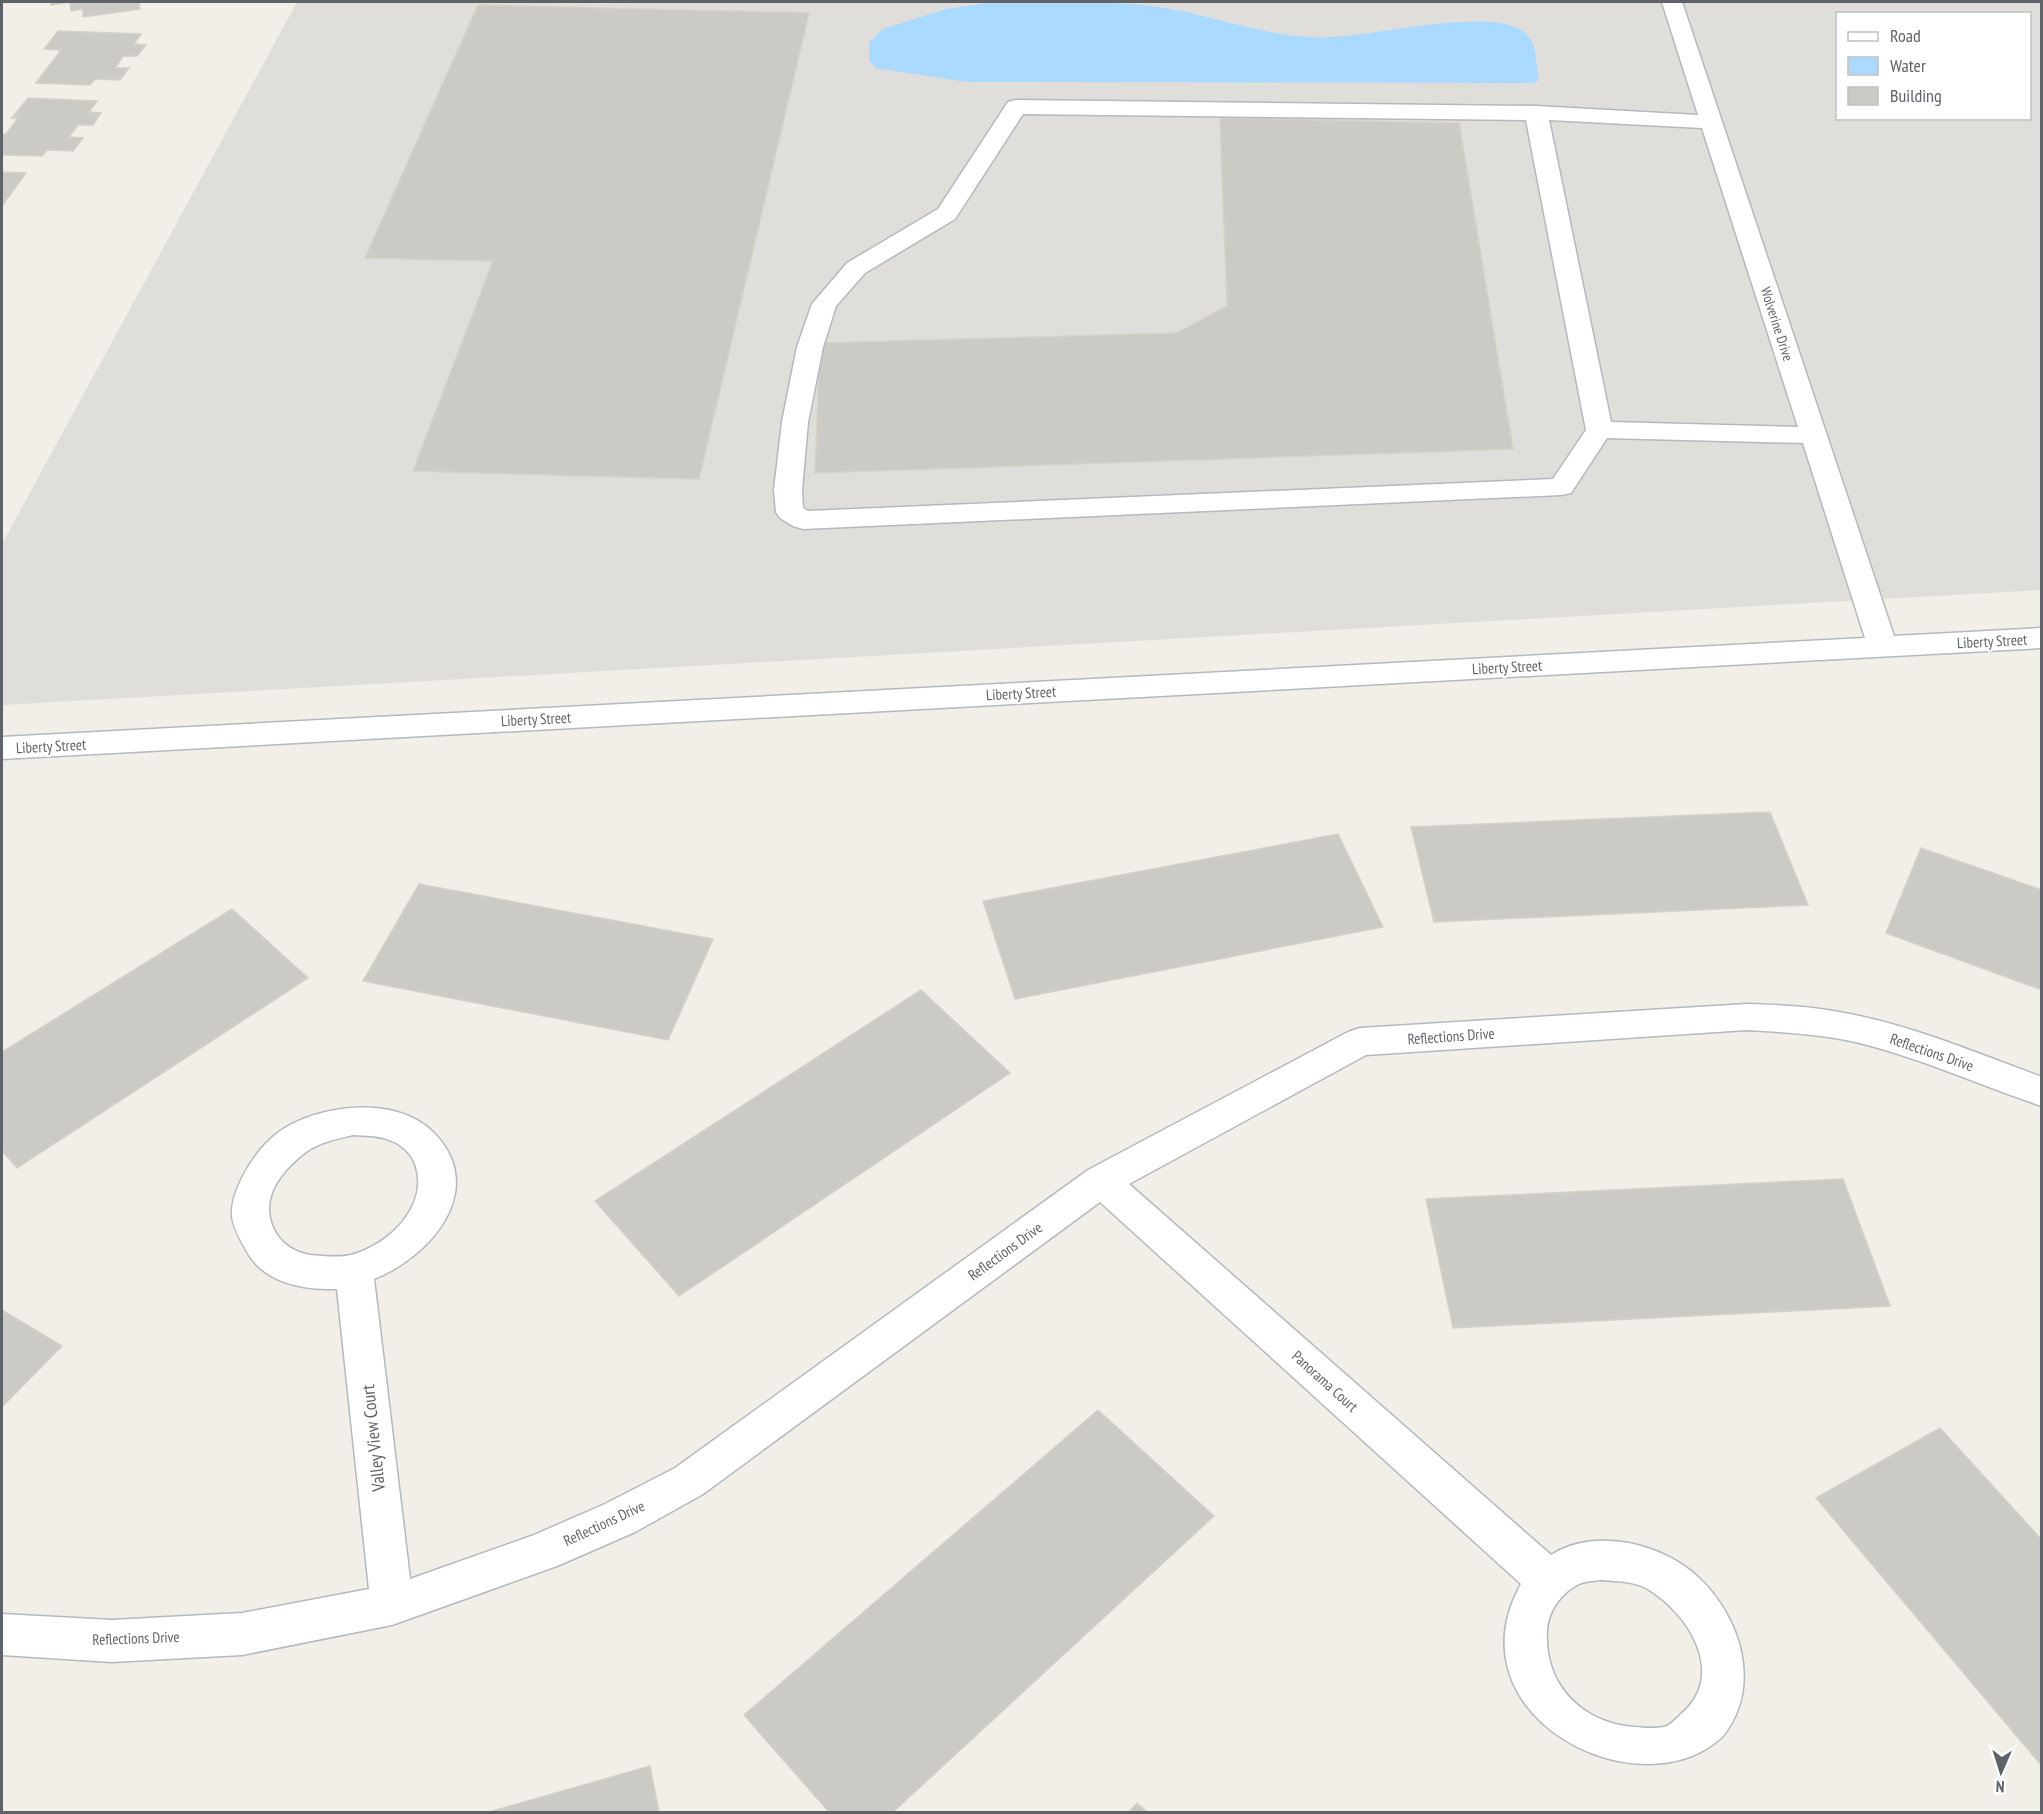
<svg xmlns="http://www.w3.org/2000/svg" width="2043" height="1814" font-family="'PT Sans Narrow',sans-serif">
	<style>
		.industrial { fill: #e0deda; fill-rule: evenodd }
		.water { fill: #aadaff }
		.building { fill: #cccac5; stroke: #d6d1c6; stroke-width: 1.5 }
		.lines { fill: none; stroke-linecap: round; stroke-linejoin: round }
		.minor-casing { stroke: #b5b8bc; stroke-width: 3 }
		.minor { fill: #fff; fill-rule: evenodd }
		.labels { text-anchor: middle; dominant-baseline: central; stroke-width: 5; stroke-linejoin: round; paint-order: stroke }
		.far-street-label { font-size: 14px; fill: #5f6368; stroke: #fff }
		.street-label { font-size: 15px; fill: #5f6368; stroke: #fff }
		.near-street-label { font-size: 18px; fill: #5f6368; stroke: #fff }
	</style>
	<rect width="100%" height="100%" fill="#f1efe8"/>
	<path class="industrial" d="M297,2H2041V590L2,705V544ZM1838,14H2030V118H1838Z"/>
	<path class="water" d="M1036,2C1084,2 1134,1 1181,11C1233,22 1281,40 1334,37C1378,34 1478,11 1515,27C1540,37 1534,58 1539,80L1533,83L967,82L875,68L869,60V42L883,29L946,9L988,3Z"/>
	<path class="building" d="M51,2H139L140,9L83,17V9L71,11L70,2L51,5Z
		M478,5L809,13L699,479L413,471L493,261L365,258Z
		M58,31L141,34L134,44L146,45L137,56H123L115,68H129L120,80L95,79L90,85L36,83L61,50L44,49Z
		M28,98L97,101L89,112L101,113L93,125H78L69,137L83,138L73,151L47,150L42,156L2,155V134H6L18,118H12Z
		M1220,118L1459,123L1513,449L815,473L820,343L1177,333L1227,306Z
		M2,172L26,173L2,206Z
		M1770,812L1808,905L1434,922L1411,827Z
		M1338,834L1383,927L1015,999L983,901Z
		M1921,848L2042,890V990L1886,933Z
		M419,884L713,939L668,1040L363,981Z
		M232,909L308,978L17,1168L2,1151V1052Z
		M921,990L1010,1073L679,1296L595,1201Z
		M1843,1179L1890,1306L1453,1328L1426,1199Z
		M2,1310L62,1346L2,1407Z
		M1098,1410L1214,1516L893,1812H829L744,1715Z
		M1940,1428L2042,1540V1766L1816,1498Z
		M650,1766L659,1812H489Z
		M1137,1803L1147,1812H1129Z"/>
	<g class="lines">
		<g class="minor-casing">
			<path id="minor" d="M1662,2H1682L1894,636L2042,628V648L2,759V737L1865,638L1803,443L1607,438L1571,493L1561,495L803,529L793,526L780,518L776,512L774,490L782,422L797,347L812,304L847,263L938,209L1008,102L1016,100L1536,106L1698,115ZM1023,114L1526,120L1586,430L1553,479L808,511L803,508L802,490L808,422L823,347L836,306L865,273L955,219ZM1549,120L1702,128L1798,427L1611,422Z
				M1747,1004C1778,1005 1809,1006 1839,1012C1909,1024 1976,1053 2042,1077V1106C1978,1085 1917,1056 1851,1041C1817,1034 1782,1032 1747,1030L1366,1055L1129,1184L1551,1555C1594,1527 1662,1543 1698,1577C1740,1616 1763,1686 1723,1736C1643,1814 1447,1718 1521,1584L1100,1202L703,1494L635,1532L557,1566L392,1625L242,1655L112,1662L2,1655V1614L112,1620L242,1613L369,1589L337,1289C303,1290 263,1283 246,1250C240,1239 234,1229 232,1217C231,1203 236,1190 242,1178C251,1160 263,1144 279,1132C318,1104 396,1095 433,1132C489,1188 432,1256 374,1279L410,1579L534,1535L605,1504L675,1468L1088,1170L1348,1032L1360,1028ZM353,1135C365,1136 378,1135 389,1140C400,1143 412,1154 415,1164C430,1205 389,1245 351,1255C338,1258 323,1256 310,1255C277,1250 259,1216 275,1186C282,1173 294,1161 306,1152C320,1142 337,1139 353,1135ZM1601,1580C1615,1581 1633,1581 1646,1588C1688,1612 1728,1675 1681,1714C1677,1718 1672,1723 1667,1726C1659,1729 1644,1728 1635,1727C1582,1723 1544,1685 1547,1631C1548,1611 1561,1593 1579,1584C1585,1581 1594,1581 1601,1580Z"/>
		</g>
		<use href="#minor" class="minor"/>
	</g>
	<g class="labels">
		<g class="far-street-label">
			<text transform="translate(1777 324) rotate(72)">Wolverine Drive</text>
		</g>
		<g class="street-label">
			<text transform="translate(1992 641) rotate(-3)">Liberty Street</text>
			<text transform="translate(1507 667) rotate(-3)">Liberty Street</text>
			<text transform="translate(1021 693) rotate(-3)">Liberty Street</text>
			<text transform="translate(536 719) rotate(-3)">Liberty Street</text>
			<text transform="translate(51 746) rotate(-3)">Liberty Street</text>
			<text transform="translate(1451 1036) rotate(-4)">Reflections Drive</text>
			<text transform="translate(1932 1052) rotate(19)">Reflections Drive</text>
			<text transform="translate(1005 1251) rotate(-36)">Reflections Drive</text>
			<text transform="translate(1325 1381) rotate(42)">Panorama Court</text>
			<text transform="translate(604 1523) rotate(-25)">Reflections Drive</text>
			<text transform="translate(136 1638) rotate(-2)">Reflections Drive</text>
		</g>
		<g class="near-street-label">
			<text transform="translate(373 1438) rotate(-96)">Valley View Court</text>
		</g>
	</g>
	<rect width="2043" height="1814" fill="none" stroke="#5f6368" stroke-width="6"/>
	<rect x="1836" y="12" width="195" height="108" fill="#ffffff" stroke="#bfc1c3" stroke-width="1.5"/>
	<rect x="1848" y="32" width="30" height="9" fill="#ffffff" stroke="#bfc1c3" stroke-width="1.5"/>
	<text x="1890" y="42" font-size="18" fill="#5f6368">Road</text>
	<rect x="1848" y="57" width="30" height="18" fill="#aadaff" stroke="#bfc1c3" stroke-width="1.5"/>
	<text x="1890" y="72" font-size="18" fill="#5f6368">Water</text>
	<rect x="1848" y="87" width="30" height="18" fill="#cccac5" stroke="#bfc1c3" stroke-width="1.5"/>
	<text x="1890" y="102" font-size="18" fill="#5f6368">Building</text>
	<g transform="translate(2001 1772) rotate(183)" stroke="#ffffff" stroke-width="4.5" paint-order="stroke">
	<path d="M0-4.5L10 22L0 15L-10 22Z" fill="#5f6368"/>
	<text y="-9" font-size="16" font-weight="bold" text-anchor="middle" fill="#5f6368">N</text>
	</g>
</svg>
